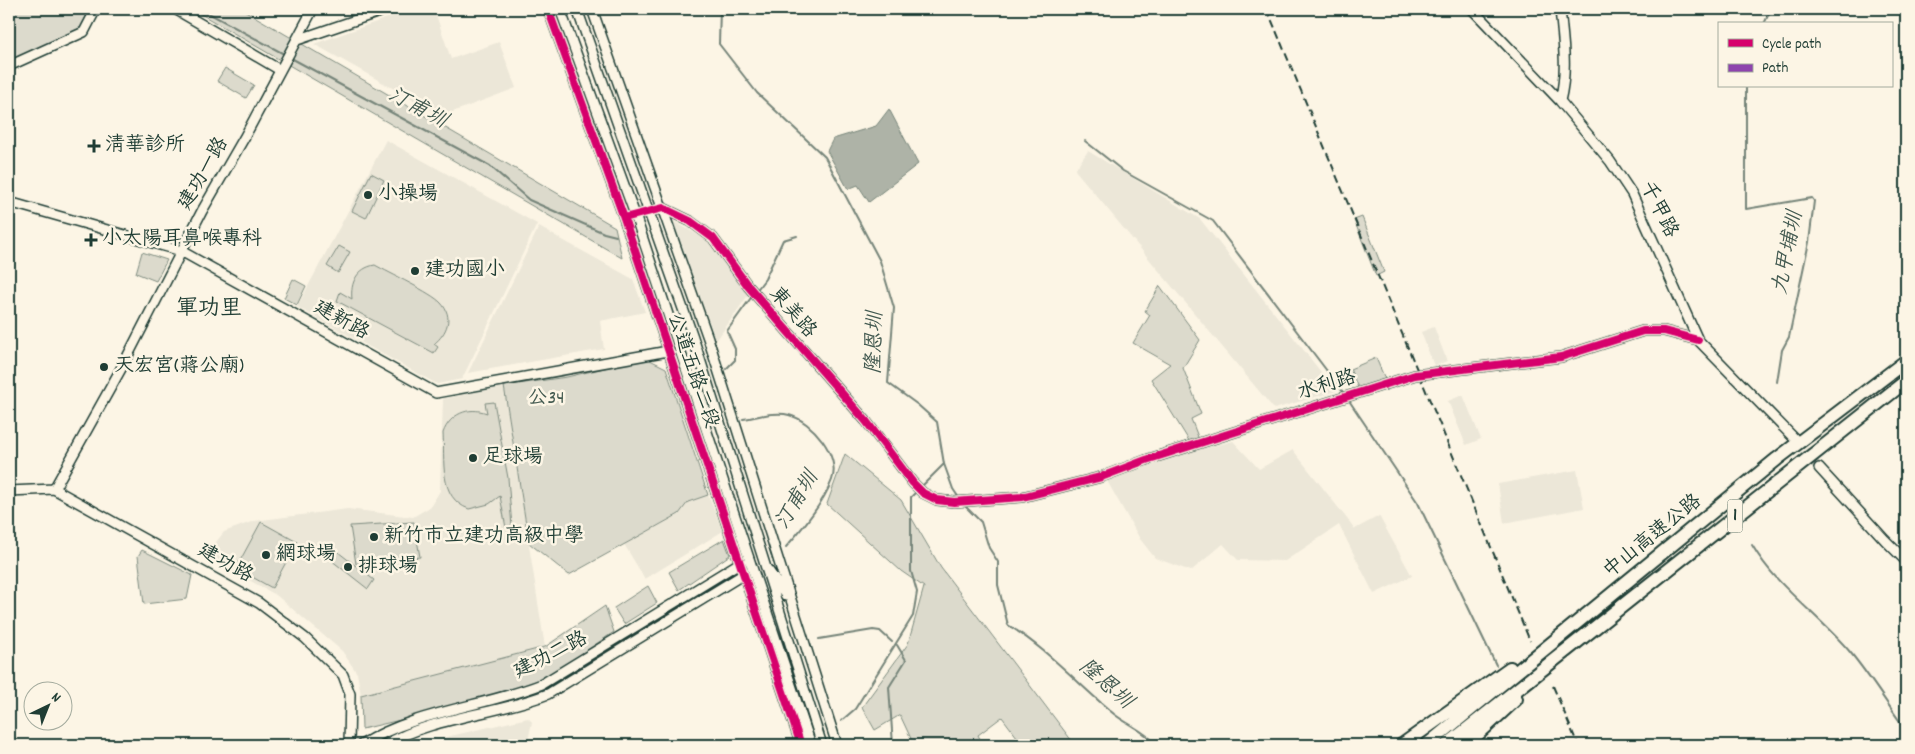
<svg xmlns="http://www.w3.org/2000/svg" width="1915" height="754" font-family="Dekko,'LXGW WenKai TC',sans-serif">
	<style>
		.built { fill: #ece7d8 }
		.green { fill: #dcdacc; stroke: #7e8c80 }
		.water { fill: #aeb3a7; stroke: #758479 }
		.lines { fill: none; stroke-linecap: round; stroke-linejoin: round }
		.stream { stroke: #758479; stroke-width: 2 }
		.minor-tunnel { stroke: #d0d0c2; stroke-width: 9; stroke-dasharray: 9 4.5; stroke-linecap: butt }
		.minor-casing { stroke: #1f3d34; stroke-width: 12 }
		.highway-casing { stroke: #1f3d34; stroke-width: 16 }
		.minor { stroke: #fcf5e5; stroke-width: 9 }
		.highway { stroke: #fcf5e5; stroke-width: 12 }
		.rail { stroke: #1f3d34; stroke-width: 2; stroke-dasharray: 8 4; stroke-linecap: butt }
		.quiet { stroke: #8e44ad; stroke-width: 6; stroke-dasharray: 12 6; stroke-linecap: butt }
		.cycleway-casing { stroke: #fcf5e5; stroke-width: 11 }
		.cycleway { stroke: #d6006c; stroke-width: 8 }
		.poi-dot { fill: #1f3d34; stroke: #fcf5e5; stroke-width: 2 }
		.labels { text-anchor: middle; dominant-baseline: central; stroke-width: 5; stroke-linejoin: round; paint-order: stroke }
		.shield { fill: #fcf5e5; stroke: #617469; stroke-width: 1 }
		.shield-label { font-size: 19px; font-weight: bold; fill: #1f3d34 }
		.poi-label { font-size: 20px; fill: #1f3d34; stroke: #fcf5e5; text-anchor: start }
		.street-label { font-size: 20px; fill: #1f3d34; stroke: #fcf5e5 }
		.park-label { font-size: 20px; fill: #455c52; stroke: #fcf5e5 }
		.water-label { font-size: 21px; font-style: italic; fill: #435a51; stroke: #fcf5e5 }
		.quarter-label { font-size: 22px; fill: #1f3d34; stroke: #fcf5e5 }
	</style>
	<rect width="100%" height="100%" fill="#fcf5e5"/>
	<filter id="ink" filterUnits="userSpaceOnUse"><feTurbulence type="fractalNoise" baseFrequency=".02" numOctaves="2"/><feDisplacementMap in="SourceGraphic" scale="10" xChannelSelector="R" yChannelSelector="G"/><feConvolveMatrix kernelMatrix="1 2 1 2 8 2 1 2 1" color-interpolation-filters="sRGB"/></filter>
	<g filter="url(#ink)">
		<path class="built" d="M413,9H434L451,59L499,42L516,88L442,116L314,44Z
			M386,140L537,224L462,379L437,384L297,307Z
			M1088,151L1200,219L1336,391L1274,409L1075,170Z
			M673,221L709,241L718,249L751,291L716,341Z
			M539,227L633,279L645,312L600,321L604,349L468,373Z
			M1434,327L1447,361L1434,366L1421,332Z
			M504,386L545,647L407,685L361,695L357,673L342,651L276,595L205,556L224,532L254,521L348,509L413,517L430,507L440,491L443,399Z
			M1463,395L1481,439L1466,445L1448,401Z
			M1233,441L1259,469L1293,450L1355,529L1379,516L1412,576L1374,594L1339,525L1285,561L1238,560L1223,544L1191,571L1155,558L1140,539L1106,479L1176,455Z
			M1577,470L1584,508L1504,523L1498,484Z
			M708,495L723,531L645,579L624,544L679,514L688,502Z
			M528,718L532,722L527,745H412Z"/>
		<path class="green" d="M9,9H90L80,28L9,62Z
			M192,9H242L615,227L622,258Z
			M225,68L254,85L246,98L217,81Z
			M371,173L384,180L366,218L352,211Z
			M1362,217L1384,272L1376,276L1354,220Z
			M339,246L350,252L338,273L327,266Z
			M142,252L167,260L156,281L136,273Z
			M375,265C389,273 432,293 441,303C454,317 447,333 434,344L438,347L434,353L337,301L340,292L352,299C350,283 357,268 375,265Z
			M293,279L306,286L297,305L284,298Z
			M1160,286L1200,340L1183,368L1201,414L1191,419L1200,442L1191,444L1151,379L1170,364L1133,343L1150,315L1145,311Z
			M646,358L666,368L708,495L688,502L679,514L569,575L529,543L504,386L567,377Z
			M1376,358L1385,379L1359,390L1350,369Z
			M494,402L508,478L512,527L506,528L500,496L489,504L469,509C438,498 445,460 443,433C450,414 468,406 487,413L485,403Z
			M845,454L901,500L941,568L1075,745H1023L1002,717L978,735L983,745H914L900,715L875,730L862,707L908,644L924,587L901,571L827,504Z
			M261,522L297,542L272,588L236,568Z
			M414,522L420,557L356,564L350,526Z
			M724,539L730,555L679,590L669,572Z
			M329,545L374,580L368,589L322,553Z
			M142,550L192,575L187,599L144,604L138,556Z
			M648,586L657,603L624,624L614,608Z
			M605,606L614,632L527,690L362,729L361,695L545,647Z"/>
		<path class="water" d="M889,109L918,164L869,202L858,185L848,189L827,151L833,139L876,126Z"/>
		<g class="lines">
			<path class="stream" d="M201,9L284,54
				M720,9L719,44L757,93L825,157L880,261L894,308L888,383L918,405L937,422L944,464L953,489L959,498
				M1764,24L1771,9
				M291,58L490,166L529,200L604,233L616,236
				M1746,86V209L1812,198L1814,201L1809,242L1789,337L1782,350L1777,382
				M1085,141L1123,171L1213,221L1343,392
				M756,291L765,279L783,240L797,236
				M726,369L735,360V349L727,331L753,295
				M1350,402L1418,503L1496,665
				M743,419C756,417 777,411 789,415C812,421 841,456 832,480C824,502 801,530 786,547
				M921,487L944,464
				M963,504L981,522L989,548L998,562V585L1008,625C1048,650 1078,684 1114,714C1128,725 1145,731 1157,745
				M1752,545C1777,588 1818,614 1850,652C1870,676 1887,704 1906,730
				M819,639L873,630L880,631L892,642
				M841,721L855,709L913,616L917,592L911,571V497L916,492
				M893,745L889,687L906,660L897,645"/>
			<path class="minor-tunnel" d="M1796,440L1819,468"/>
			<g class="minor-casing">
				<path id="minor" d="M175,9L280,70
					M548,9L624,218L801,745
					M560,9L635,215L811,745
					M577,9L693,337L822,745
					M592,9L708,338L837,745
					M1472,9L1560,101L1610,161L1632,194L1698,340L1794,438
					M297,40L388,9
					M9,66L84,32L96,9
					M1560,101C1568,69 1563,41 1560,9
					M9,202L181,251L436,393L668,351
					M624,218L663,208L690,221L713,238L748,286L866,421L913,483L923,493L937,500L954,502L1022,497L1101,477L1146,460L1415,375L1561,357L1643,331H1664L1698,340
					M1819,468L1885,540L1906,561
					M54,489L122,367L202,211L244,138L313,9
					M9,491L54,489L259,603L305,638L343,675L350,694L349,745
					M768,570L786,596
					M361,745C415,711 484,707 542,684L741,562
					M385,745C434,716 496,715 548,694L744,574"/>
			</g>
			<g class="highway-casing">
				<path id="highway" d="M1402,745L1510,668
					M1427,745L1777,459L1906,361
					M1447,745L1906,381
					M1466,745L1516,699"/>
			</g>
			<use href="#minor" class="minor"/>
			<use href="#highway" class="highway"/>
			<path class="rail" d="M1267,9L1530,641
				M1553,686L1578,745"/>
			<path class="quiet" d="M310,9L312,10"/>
			<g class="cycleway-casing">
				<path id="cycleway" d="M548,9L624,218L801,745
					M624,218L663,208L690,221L713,238L748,286L866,421L913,483L923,493L937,500L954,502L1022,497L1101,477L1146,460L1415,375L1561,357L1643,331H1664L1698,340"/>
			</g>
			<use href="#cycleway" class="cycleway"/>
		</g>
	</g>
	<g class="poi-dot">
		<path d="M91.5 138.5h5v5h5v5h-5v5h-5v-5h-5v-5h5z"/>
		<circle cx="368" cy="195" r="5"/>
		<path d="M88.5 232.5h5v5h5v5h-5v5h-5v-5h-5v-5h5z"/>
		<circle cx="415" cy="271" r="5"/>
		<circle cx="104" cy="367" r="5"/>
		<circle cx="473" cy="458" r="5"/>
		<circle cx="374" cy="537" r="5"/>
		<circle cx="266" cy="555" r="5"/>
		<circle cx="348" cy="567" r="5"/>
	</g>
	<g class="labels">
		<rect class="shield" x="1727.5" y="499.5" width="15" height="33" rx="4"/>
		<g class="shield-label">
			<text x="1735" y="516">1</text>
		</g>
		<g class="poi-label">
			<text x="105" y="146">清華診所</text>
			<text x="378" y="195">小操場</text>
			<text x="102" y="240">小太陽耳鼻喉專科</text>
			<text x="425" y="271">建功國小</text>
			<text x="114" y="367">天宏宮(蔣公廟)</text>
			<text x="483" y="458">足球場</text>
			<text x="384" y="537">新竹市立建功高級中學</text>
			<text x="276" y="555">網球場</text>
			<text x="358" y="567">排球場</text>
		</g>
		<g class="street-label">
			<text transform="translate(204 174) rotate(-60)">建功一路</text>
			<text transform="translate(1658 210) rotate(63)">千甲路</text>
			<text transform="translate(792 313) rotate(49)">東美路</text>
			<text transform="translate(341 321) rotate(29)">建新路</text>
			<text transform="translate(692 371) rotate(71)">公道五路二段</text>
			<text transform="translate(1327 386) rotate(-17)">水利路</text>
			<text transform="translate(1653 537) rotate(-39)">中山高速公路</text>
			<text transform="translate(225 564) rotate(29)">建功路</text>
			<text transform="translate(551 656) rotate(-27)">建功二路</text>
		</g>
		<g class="park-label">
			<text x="546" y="399">公34</text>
		</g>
		<g class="water-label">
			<text transform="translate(417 109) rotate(28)">汀甫圳</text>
			<text transform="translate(1789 253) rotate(-79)">九甲埔圳</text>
			<text transform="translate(876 343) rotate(-88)">隆恩圳</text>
			<text transform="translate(798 501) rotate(-59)">汀甫圳</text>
			<text transform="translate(1105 685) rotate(41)">隆恩圳</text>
		</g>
		<g class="quarter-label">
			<text x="209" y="309">軍功里</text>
		</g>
	</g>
	<rect width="1915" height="754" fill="none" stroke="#fcf5e5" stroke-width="30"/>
	<rect x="15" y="15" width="1885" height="724" fill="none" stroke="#1f3d34" stroke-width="2" filter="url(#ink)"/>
	<rect x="1718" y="22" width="175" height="65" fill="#fcf5e5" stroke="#a4ab9e"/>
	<rect x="1728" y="39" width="25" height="8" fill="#d6006c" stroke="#a4ab9e"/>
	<text x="1762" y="48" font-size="15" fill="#1f3d34">Cycle path</text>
	<rect x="1728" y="64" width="25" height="8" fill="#8e44ad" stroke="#a4ab9e"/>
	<text x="1762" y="72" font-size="15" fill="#1f3d34">Path</text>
	<g transform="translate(48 706) rotate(43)"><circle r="24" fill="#fcf5e5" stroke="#a4ab9e"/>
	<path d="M0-4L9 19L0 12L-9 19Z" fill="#1f3d34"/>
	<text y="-8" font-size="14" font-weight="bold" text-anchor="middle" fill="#1f3d34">N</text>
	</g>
</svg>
